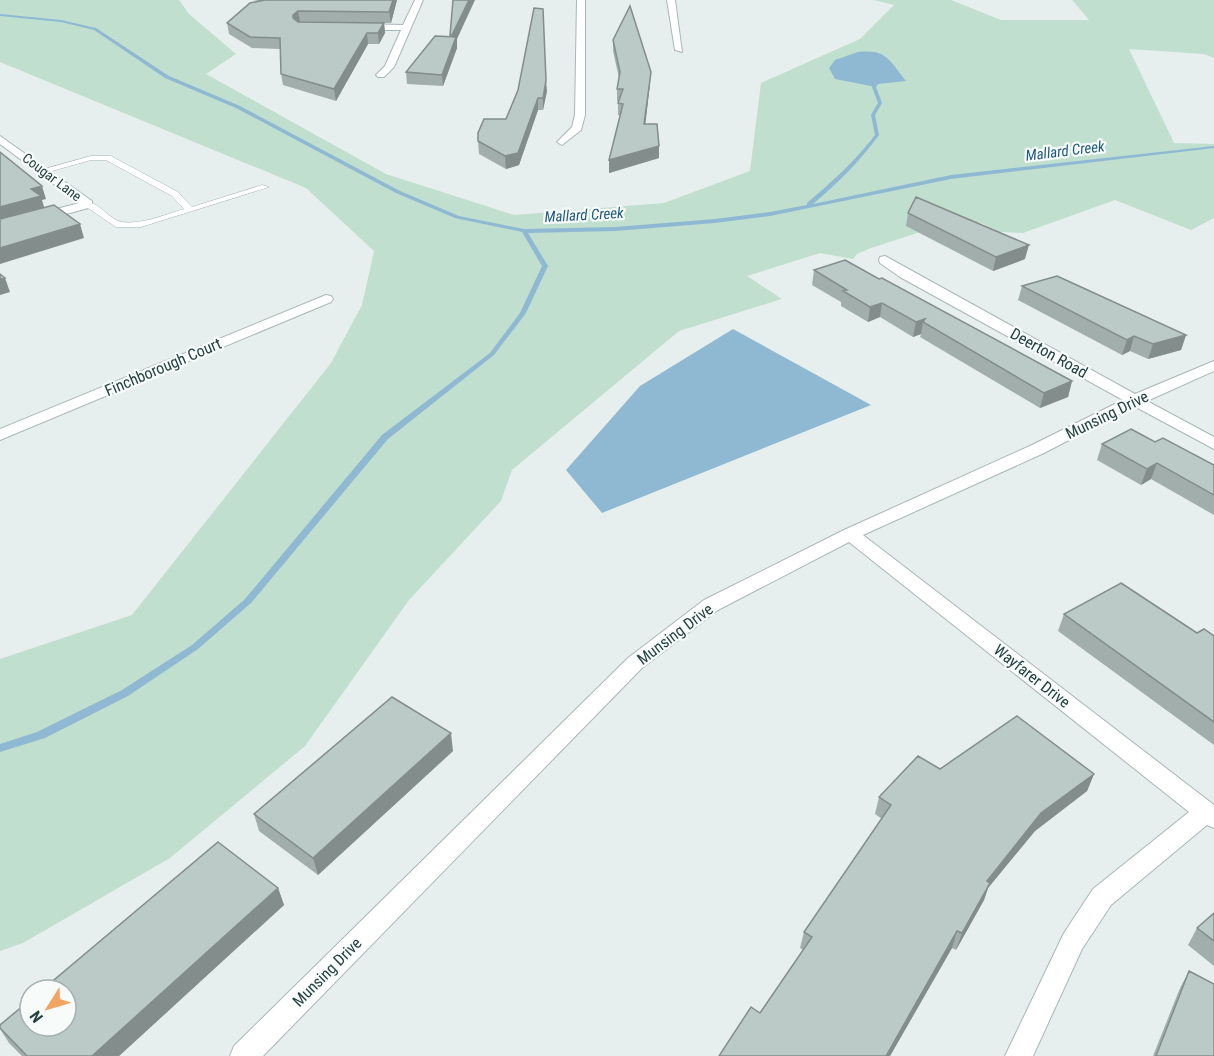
<svg xmlns="http://www.w3.org/2000/svg" width="1214" height="1056" font-family="'Roboto Condensed',sans-serif">
	<style>
		.green { fill: #c0dfcf }
		.water { fill: #8fb9d2 }
		.lines { fill: none; stroke-linecap: round; stroke-linejoin: round }
		.stream { fill: #8fb9d2; fill-rule: evenodd }
		.lane-casing { stroke: #a8b7b6; stroke-width: 1 }
		.street-casing { stroke: #a8b7b6; stroke-width: 2 }
		.lane { fill: #fff; fill-rule: evenodd }
		.street { fill: #fff; fill-rule: evenodd }
		.wall { fill: #a1aeab }
		.shaded-wall { fill: #838d8b }
		.building { fill: #bbcac7; stroke: #838d8b; stroke-width: 1.5 }
		.labels { text-anchor: middle; dominant-baseline: central; stroke-width: 4.5; stroke-linejoin: round; paint-order: stroke }
		.far-street-label { font-size: 14px; fill: #254140; stroke: #f7fbfa }
		.far-water-label { font-size: 15px; font-style: italic; fill: #1e587d; stroke: #f7fbfa }
		.street-label { font-size: 16px; fill: #254140; stroke: #f7fbfa }
	</style>
	<rect width="100%" height="100%" fill="#e6efed"/>
	<path class="green" d="M0,0H179L189,14L236,54L206,74L386,174L514,215L664,203L750,171L761,83L860,39L894,5L874,0H951L1001,20H1089L1072,0H1214V58L1204,54L1129,49L1174,143L1214,144V218L1191,230L1115,200L1023,233L1000,232L981,223L945,224L871,248L857,254L853,259L820,253L747,276L782,299L679,331L512,470L501,501L409,600L305,746L170,858L23,943L0,951V659L132,615L331,363L362,305L374,251L306,188L0,62Z"/>
	<path class="water" d="M858,52C887,49 889,60 906,81L878,84L876,87L835,79L829,68L835,60Z
		M733,329L871,405L602,513L566,470L640,386Z"/>
	<g class="lines">
		<path class="stream" d="M0,14L61,20L96,28L169,76L240,106L400,191L459,216L524,229L615,227L715,219L770,212L807,205V203C832,182 855,161 875,135L871,115L878,103L869,79L871,78L873,79L882,103L875,115L879,135C860,161 838,183 813,204L951,175L1214,146V148L951,179L770,216L715,223L615,231L528,233L548,266L526,313L494,355L388,439L251,603L198,649L128,696L45,738L0,752V744L37,732L122,690L192,645L245,599L382,435L490,353L520,313L542,266L522,232L455,218L396,193L236,108L165,78L94,30L61,22L0,16Z"/>
		<g class="lane-casing">
			<path id="lane" d="M91,156H111L178,192L192,207L262,185L269,187L141,227H116L85,206V202C99,201 109,220 122,222C142,225 166,214 184,209L172,196L106,160H91L45,173L41,170Z"/>
		</g>
		<g class="street-casing">
			<path id="street" d="M415,0H423L394,67L384,77H378L376,75L385,66L401,30H361L357,27L361,24L403,25Z
				M577,0H585V115L581,130L562,145L557,142L572,127L575,115Z
				M667,0H675L682,52L675,50Z
				M0,136L92,201V207L0,232V224L79,203L0,144Z
				M885,256L1135,394L1214,361V371L1147,401L1214,437V449L1134,406L1044,453L863,535L1214,805V828L1207,825L1111,905L1082,949L1033,1056H1005L1064,933L1093,889L1189,812L849,542L718,610L642,668L263,1056H230L234,1046L628,658L704,600L844,530L1032,445L1123,400L900,277L880,263L879,260L880,257Z
				M326,295L331,296L333,299L331,302L0,440V429Z"/>
		</g>
		<use href="#lane" class="lane"/>
		<use href="#street" class="street"/>
	</g>
	<path class="wall" d="M253,0H397L391,23H384L385,33L379,44H368L336,101L283,85L281,74L280,49L252,48L229,34L227,23L258,1Z
		M453,0L457,48L443,86L407,84L406,72L450,37Z
		M613,40L650,83L645,124L659,146V158L609,173V160L620,115H618V103L619,101H617V89L619,78L613,51Z
		M547,91L543,110H538L519,165L506,169L479,154L478,141L506,119Z
		M908,213L1025,259L993,271L906,226Z
		M814,270L879,279L1072,381L1068,397L1040,408L920,337L921,334L913,337L880,317L868,322L841,306V302L812,285Z
		M1022,286L1186,335L1181,350L1148,359L1130,351L1122,355L1018,300Z
		M1155,442L1214,465V515L1151,479L1141,485L1097,460L1102,444Z
		M1064,614L1214,636V745L1058,631Z
		M453,751L318,875L259,831L254,814Z
		M940,769L1094,774L1087,791L1035,831L988,888L984,900L956,950L952,948L890,1056H719L760,1013L803,950L800,948L804,932L882,819L875,814L879,797Z
		M278,888L284,905L119,1056H22L9,1043L0,1029V1025Z
		M1214,913V966L1188,945L1197,928Z
		M1189,971L1214,1056H1153L1180,988Z"/>
	<path class="shaded-wall" d="M393,0H397L391,23L389,12Z
		M469,0H475L457,39V48L443,86L442,75L453,45L452,35Z
		M298,11L300,22L295,29L293,15Z
		M384,23L385,33L379,44L378,33Z
		M367,33L368,44L336,101L334,89Z
		M651,72L650,83L644,137V124Z
		M546,80L547,91L543,110V98Z
		M538,98V110L519,165L506,169L505,156Z
		M659,146V158L609,173V160Z
		M42,186L46,199L42,200L45,210L0,222V207L31,189Z
		M80,224L84,238L0,264V248Z
		M1029,245L1025,259L993,271L996,257Z
		M5,278L10,292L0,295V279Z
		M882,303L880,317L868,322L870,307Z
		M925,319L923,322L921,334L913,337L916,322Z
		M1186,335L1181,350L1148,359L1153,344Z
		M1134,336L1130,351L1122,355L1127,340Z
		M1072,381L1068,397L1040,408L1044,393Z
		M1157,463L1151,479L1141,485L1147,469Z
		M451,733L453,751L318,875L313,858Z
		M1094,774L1087,791L1035,831L988,888L984,900L956,950L962,933L987,881L1041,813Z
		M278,888L284,905L119,1056H92Z
		M957,931L952,948L890,1056H886Z"/>
	<path class="building" d="M265,0H393L389,12L298,11L293,15V18L298,22L384,23L378,33H367L334,89L281,74L280,38L250,37L227,23L250,3Z
		M453,0H469L452,35H450Z
		M630,6L651,72L644,124H657L659,146L609,160L623,104L618,103L623,89H617L620,72L613,40Z
		M534,8L543,9L546,80L543,98H538L518,153L505,156L478,141V133L484,119H506L518,90Z
		M435,36L456,37L442,75L406,72Z
		M0,152L42,186L31,189L41,196L0,207Z
		M916,197L1029,245L996,257L908,213Z
		M54,205L80,224L0,248V219Z
		M845,260L879,279L882,278L1072,381L1044,393L923,322L925,319L916,322L882,303L870,307L843,291L847,290L814,270Z
		M0,274L5,278L0,279Z
		M1057,276L1186,335L1153,344L1134,336L1127,340L1022,286Z
		M1131,429L1155,442L1163,438L1214,465V495L1157,463L1147,469L1102,444Z
		M1121,583L1197,633L1204,629L1214,636V722L1064,614Z
		M392,697L451,733L313,858L254,814Z
		M1017,716L1094,774L1041,813L987,881L990,883L962,933L957,931L886,1056H719L751,1007L760,1013L812,937L804,932L891,805L879,797L918,756L940,769Z
		M218,842L278,888L92,1056H27L0,1028V1025L30,1000V1026H66V990H42Z
		M1214,913V941L1197,928Z
		M1189,971L1214,984V1056H1156Z"/>
	<g class="labels">
		<g class="far-street-label">
			<text transform="translate(52 177) rotate(37)">Cougar Lane</text>
		</g>
		<g class="far-water-label">
			<text transform="translate(1065 151) rotate(-7)">Mallard Creek</text>
			<text transform="translate(584 215) rotate(-3)">Mallard Creek</text>
		</g>
		<g class="street-label">
			<text transform="translate(1049 353) rotate(29)">Deerton Road</text>
			<text transform="translate(163 367) rotate(-23)">Finchborough Court</text>
			<text transform="translate(1107 415) rotate(-26)">Munsing Drive</text>
			<text transform="translate(675 634) rotate(-37)">Munsing Drive</text>
			<text transform="translate(1032 676) rotate(38)">Wayfarer Drive</text>
			<text transform="translate(327 972) rotate(-45)">Munsing Drive</text>
		</g>
	</g>
	<g transform="translate(48 1008) rotate(233)"><circle r="28" fill="#f7fbfa" stroke="#a3b1b0" stroke-width="1.5"/>
	<path d="M0-4.5L10 22L0 15L-10 22Z" fill="#f0a562"/>
	<text y="-9" font-size="16" font-weight="bold" text-anchor="middle" fill="#254140">N</text>
	</g>
</svg>
